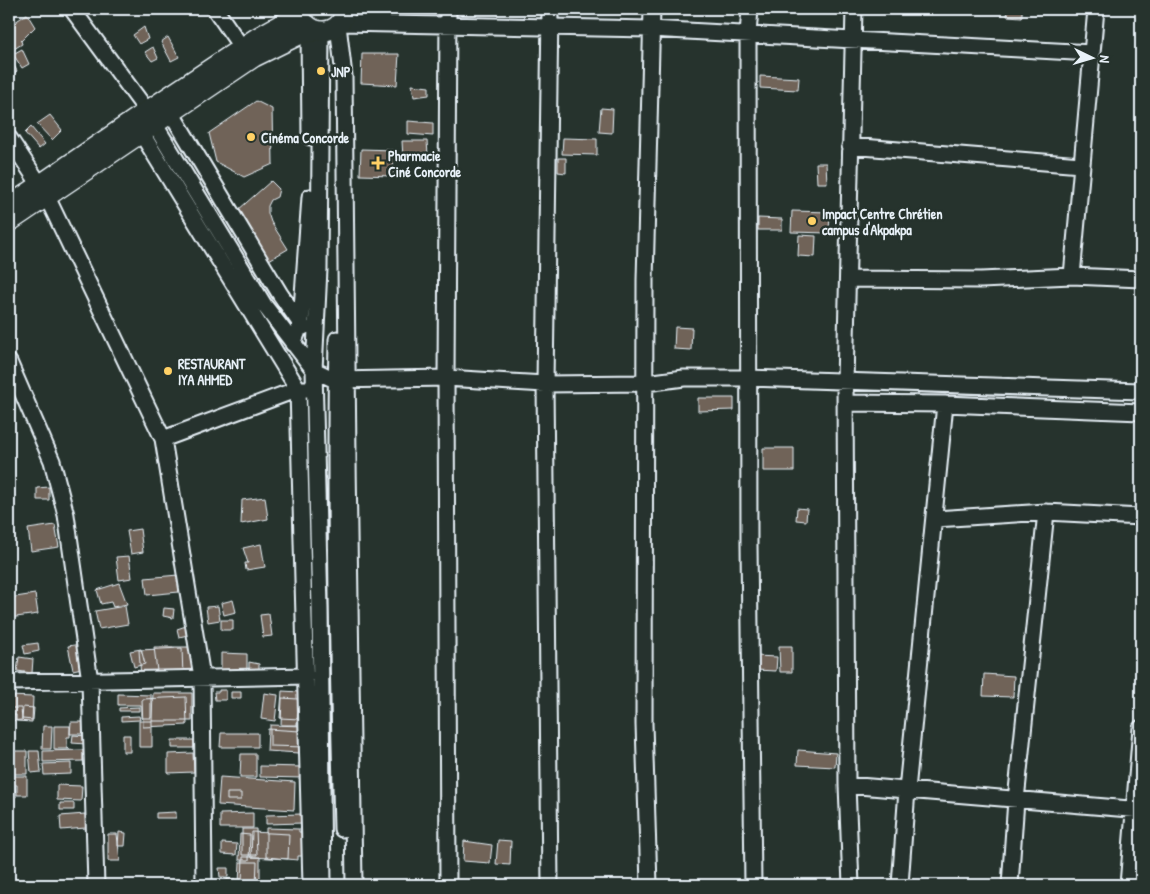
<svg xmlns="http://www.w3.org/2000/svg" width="1150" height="894" font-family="'Patrick Hand',sans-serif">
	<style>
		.building { fill: #706459; stroke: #e8f1f8 }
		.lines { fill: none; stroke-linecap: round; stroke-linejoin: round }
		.minor-casing { stroke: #e8f1f8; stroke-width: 19 }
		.major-casing { stroke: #e8f1f8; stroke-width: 22 }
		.minor { stroke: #26332d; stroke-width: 15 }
		.major { stroke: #26332d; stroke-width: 19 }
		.poi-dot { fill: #ffd166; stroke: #26332d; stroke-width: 2 }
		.labels { text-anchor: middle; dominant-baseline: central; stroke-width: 5; stroke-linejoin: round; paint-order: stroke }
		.poi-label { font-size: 14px; font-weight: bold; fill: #e8f1f8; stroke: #26332d; text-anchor: start }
	</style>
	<rect width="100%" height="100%" fill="#26332d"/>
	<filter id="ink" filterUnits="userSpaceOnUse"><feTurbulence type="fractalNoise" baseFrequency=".02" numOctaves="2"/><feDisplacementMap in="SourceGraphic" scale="10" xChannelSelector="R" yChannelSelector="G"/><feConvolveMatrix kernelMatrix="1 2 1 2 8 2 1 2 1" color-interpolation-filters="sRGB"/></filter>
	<g filter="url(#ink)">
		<path class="building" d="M1008,9H1022V17L1007,16Z
			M27,14L35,27L21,41L22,44L14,49L9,34V26Z
			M144,27L148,39L139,44L133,35Z
			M168,37L179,57L171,61L161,42Z
			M153,47L158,58L152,61L145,52Z
			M22,49L29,64L22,68L13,54Z
			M362,54H399L397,85L361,83Z
			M10,58L17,71L10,77L9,75Z
			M760,76L799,78L798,90L760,88Z
			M412,85L429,87V95L414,97Z
			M256,101L272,109L273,164L244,177L216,162L209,133Z
			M601,108L613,109L612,133L599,132Z
			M50,115L62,130L52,140L37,124Z
			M408,121L433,123V136L408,134Z
			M31,127L45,144L39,149L25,133Z
			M563,138L597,139V155L562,154Z
			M402,141H427L428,155L403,158Z
			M361,149L394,150L393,176L360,175Z
			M558,158H566V173L558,172Z
			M816,163H826L827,183H817Z
			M271,181L279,189L277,197L271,200L268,206V213L271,222L288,249L269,260L238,210Z
			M792,211L830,212L829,233L791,232Z
			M758,218L782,219V230H758Z
			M799,235L816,236L815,257L798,256Z
			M675,327L692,328L691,350L674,349Z
			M698,398H734V410L698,411Z
			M763,448H794V471H763Z
			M49,487V500H37V488Z
			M265,497L268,519L241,524L242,500Z
			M797,508L807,509L806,521L796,520Z
			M55,525L59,547L31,551L28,529Z
			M140,529L143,552L131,554L127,531Z
			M261,544L265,567L246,570L245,563H248L243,548Z
			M129,556L132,578L119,580L116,557Z
			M178,575L179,592L147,595L145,578Z
			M119,583L127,604L113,607L111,602L101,604L97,590Z
			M35,594L38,614L9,618V598Z
			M233,600L236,612L224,615L221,603Z
			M125,606L128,624L99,629L95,611Z
			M218,606L220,620L208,622L206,607Z
			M164,608L174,609L173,618L163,616Z
			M269,614L272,636L263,637L260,615Z
			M221,620H233V630H221Z
			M186,626L188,635L179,637L177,629Z
			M38,643L39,651L25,654L23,645Z
			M81,644L86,667L73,670L68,646Z
			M779,646H792V672H780Z
			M154,647H193L196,671H157Z
			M182,648L183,677L141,678L139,650Z
			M141,649L145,664L134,667L130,651Z
			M221,653L247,654V670L221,671Z
			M756,656L777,657L776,671L755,670Z
			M19,657L33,659L32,673L17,671Z
			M249,662L259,664V670H249Z
			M984,674L1014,676L1013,697L983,696Z
			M219,690H226V700H215L214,692H219Z
			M282,691L300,692L299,719L280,718Z
			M231,692H241V698H231Z
			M153,693H192V721H152Z
			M264,693L278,695L275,721L261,719Z
			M118,694L151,695V718H141V705H118Z
			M9,696L33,697L32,722L16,721V715H11V721H9Z
			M186,697L187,725L143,727L142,699Z
			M282,698L298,699L297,725H281Z
			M23,707L34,708L33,720L22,719Z
			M139,707V711H119V708Z
			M9,708H21L22,720L9,721Z
			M139,716L140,720L121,721V717Z
			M139,721H152V747H139Z
			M71,722H88L87,734H70Z
			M270,725L305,726V747L270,746Z
			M43,726H52L51,749H42Z
			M54,726H70V737H67V748L70,749H54Z
			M268,729L300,731L299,753L267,751Z
			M221,733H258V747H220Z
			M73,735L87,736L86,744L72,743Z
			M123,735H130V752H123Z
			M172,740H194V748H172Z
			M83,750V761L43,762V751Z
			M798,750L836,753L835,767L797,765Z
			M9,751H27V774H9Z
			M29,751H39L41,772L31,773Z
			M193,753L194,772L168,773V754Z
			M241,754H256V777H240Z
			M71,763V774L44,775L43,764Z
			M260,766L303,767V778L260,777Z
			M9,776H27V795H17V785H9Z
			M220,777L295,782L294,810L218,805Z
			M57,785L82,786L81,801L57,800Z
			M15,786L16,797H9V787Z
			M227,793H241V800H227Z
			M60,803H74V810H60Z
			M176,812V818H156V813Z
			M253,813V828H220V814Z
			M85,814L86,828L61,830L60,816Z
			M302,814L303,823L266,824V815Z
			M266,828L299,829V832L308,833V856H298V860L266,857Z
			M242,829H256L257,855H242Z
			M119,832L126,833L125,846H118Z
			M252,832L289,834L288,859L251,857Z
			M108,834H117L120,861H108Z
			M240,834L250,835L249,860H239Z
			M498,840L511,841L510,865L496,864Z
			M464,841L492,845L490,863L463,861Z
			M222,843L237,844L236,855L222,854Z
			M243,857H260V881H242Z
			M240,862H257L256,885H239Z
			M219,868H228V877H220Z
			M227,879H235V882H242V885H227Z
			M915,881L954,884L953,885H914Z"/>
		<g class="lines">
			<g class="minor-casing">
				<path id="minor" d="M72,9L147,111
					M215,9L242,48
					M550,9L545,384L550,885
					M750,9L748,34L749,545L753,885
					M341,23L650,29L1092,53
					M338,25L344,76C347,346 349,615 354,885
					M309,31L310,137
					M321,31L319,269L314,370L320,609L323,885
					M172,114L280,294L303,327
					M155,125L264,305L314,370L335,380L446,378L545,384L646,383L684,378H749L1141,391
					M142,134L298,389L311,885
					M9,138L40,185
					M850,146L1081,165
					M47,197L163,439L202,677L204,885
					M1072,276L1096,9
					M849,279L981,280L1072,276L1141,279
					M337,339C334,503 338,666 342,829
					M293,344L301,323L310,197
					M9,362L52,461L66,515L90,681L96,885
					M847,403L945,404L1141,412
					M163,439L298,389H307
					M935,519L1046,512L1141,517
					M9,682L307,676
					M847,785L1141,810
					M448,885L446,378L448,9
					M649,885L644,724L645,280L652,9
					M851,885L847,785L845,382L854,9
					M900,885L907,790L945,404
					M1010,885L1016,800L1046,512
					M1128,885L1141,728"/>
			</g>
			<g class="major-casing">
				<path id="major" d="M306,24C321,38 344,30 345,9
					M9,206L147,111L258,37L290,19L301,9
					M9,222L254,57L303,33L317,31"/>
			</g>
			<use href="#minor" class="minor"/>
			<use href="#major" class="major"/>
		</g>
	</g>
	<g class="poi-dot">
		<circle cx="321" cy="71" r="5"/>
		<circle cx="251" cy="137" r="5"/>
		<path d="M375.5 155.5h5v5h5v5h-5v5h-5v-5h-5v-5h5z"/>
		<circle cx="812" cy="221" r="5"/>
		<circle cx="168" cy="371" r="5"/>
	</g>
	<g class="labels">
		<g class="poi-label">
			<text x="331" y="71">JNP</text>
			<text x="261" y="137">Cinéma Concorde</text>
			<text x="388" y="155">Pharmacie<tspan x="388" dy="16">Ciné Concorde</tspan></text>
			<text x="822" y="213">Impact Centre Chrétien<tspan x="822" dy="16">campus d'Akpakpa</tspan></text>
			<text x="178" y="363">RESTAURANT<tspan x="178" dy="16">IYA AHMED</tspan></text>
		</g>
	</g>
	<rect width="1150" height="894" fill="none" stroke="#26332d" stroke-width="30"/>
	<rect x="15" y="15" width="1120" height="864" fill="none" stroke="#e8f1f8" stroke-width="2" filter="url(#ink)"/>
	<g transform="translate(1092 58) rotate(95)" stroke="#26332d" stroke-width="4" paint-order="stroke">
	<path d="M0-4L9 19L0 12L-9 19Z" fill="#e8f1f8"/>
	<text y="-8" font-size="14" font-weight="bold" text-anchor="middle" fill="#e8f1f8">N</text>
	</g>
</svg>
